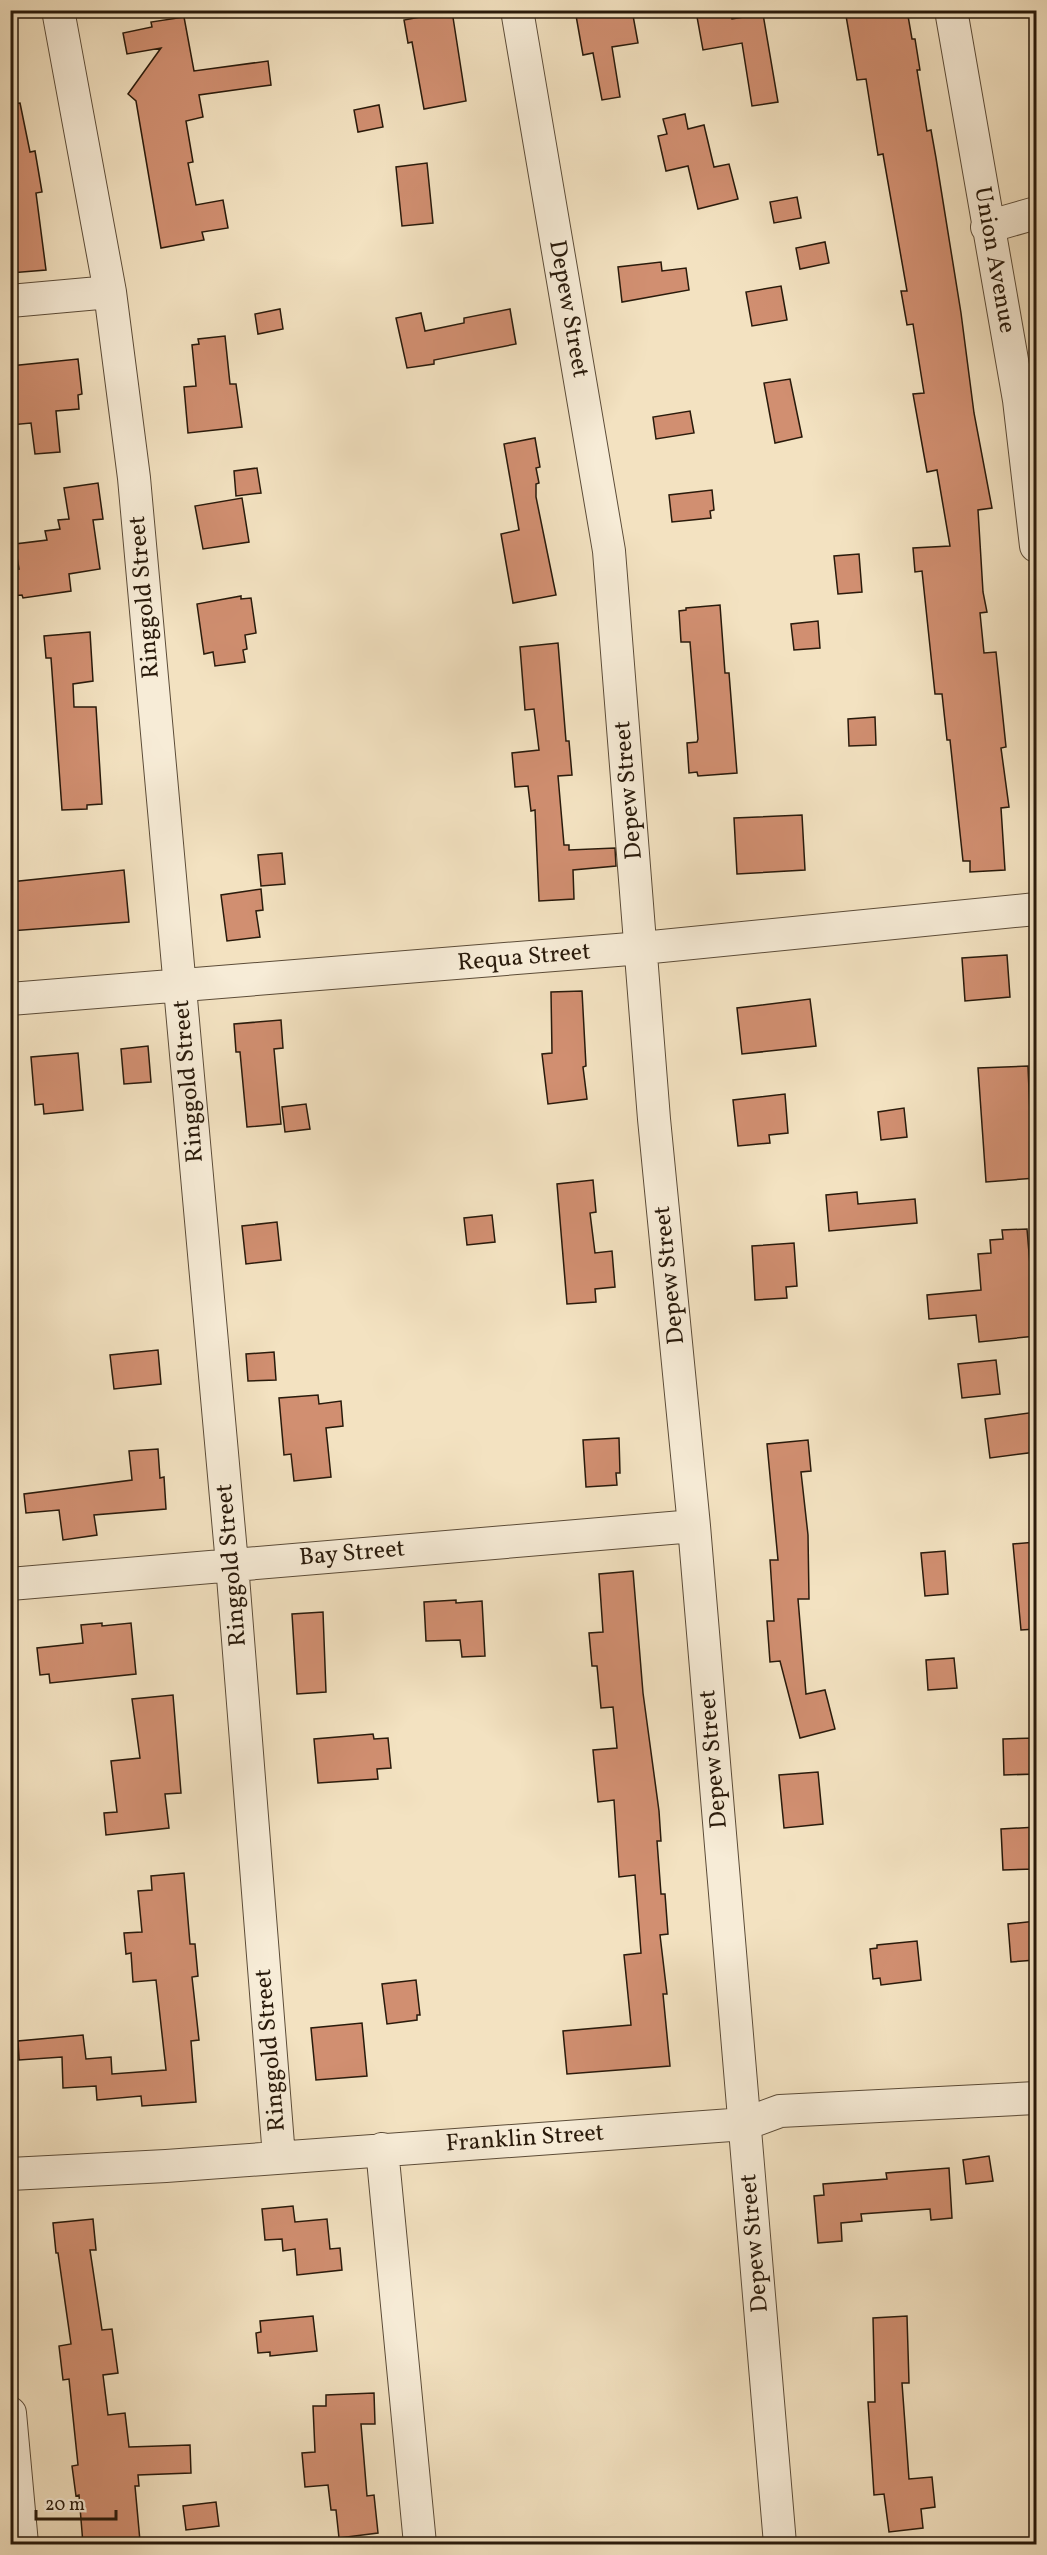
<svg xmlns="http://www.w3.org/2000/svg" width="1047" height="2555" font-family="Vollkorn,serif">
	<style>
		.building { fill: #d18f71; stroke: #291a0b; stroke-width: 1.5 }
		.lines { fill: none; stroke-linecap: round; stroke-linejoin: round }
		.minor-casing { stroke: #5c4c38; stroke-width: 34 }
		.minor { stroke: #f7ecd7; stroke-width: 32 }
		.labels { text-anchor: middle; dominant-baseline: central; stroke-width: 4.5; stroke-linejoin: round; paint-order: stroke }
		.street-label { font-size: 24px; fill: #291a0b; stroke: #f7ecd7 }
	</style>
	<rect width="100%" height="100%" fill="#f3e2c1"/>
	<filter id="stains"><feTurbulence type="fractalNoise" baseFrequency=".00333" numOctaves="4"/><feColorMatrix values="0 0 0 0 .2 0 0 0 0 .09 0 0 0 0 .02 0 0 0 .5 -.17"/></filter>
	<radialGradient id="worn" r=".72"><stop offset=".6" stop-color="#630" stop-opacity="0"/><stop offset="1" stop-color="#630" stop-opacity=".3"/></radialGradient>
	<path class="building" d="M575,10H632L638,43L612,47L620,97L602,100L593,53L583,55Z
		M845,10H907L912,39H915L920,70H917L927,131L931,130L936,158L961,313L974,413L992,508L978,510L983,592L987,612L980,613L984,653L996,652L1006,747L1001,748L1009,807L1001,808L1005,870L970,872V861H963L950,740H947L942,694H935L922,571L915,572L913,548L950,546L937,470L927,472L913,394L924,393L913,324L907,325L901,291H907L883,154L878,155L866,79L857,80Z
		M452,11L466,101L424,109L412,42L408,43L404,20Z
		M730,12L732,19L763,14L778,102L752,106L742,43L703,50L697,17Z
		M184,17L194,71L268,61L271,85L199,95L203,117L186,121L193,162L188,163L196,205L223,200L228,228L202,232L204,240L161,248L136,101L128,94L161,48L127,54L123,33L152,27L151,22Z
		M20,103L30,152L35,151L42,192L36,193L46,270L10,273V104Z
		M379,105L383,127L358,132L354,110Z
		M685,114L688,129L704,125L714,167L729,164L738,199L698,209L688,166L666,171L658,136L667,134L663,119Z
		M427,163L433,223L402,226L396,167Z
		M797,197L801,218L774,223L770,202Z
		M825,242L829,263L800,269L796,248Z
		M661,262L662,271L686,268L689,290L622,302L618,267Z
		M781,286L787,320L752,326L746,292Z
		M280,309L283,329L258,334L255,314Z
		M510,309L516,344L434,360V364L407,368L396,318L421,313L425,331L464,323V318Z
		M225,336L230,384H236L242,427L188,433L184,387L196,386L192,345L199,344L198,339Z
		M78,359L82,394L78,395L79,409L56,411L60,452L35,454L31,423L10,425V366Z
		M790,379L802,437L775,443L764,383Z
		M690,411L694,433L656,439L653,417Z
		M535,438L540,467L536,468L539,483L536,484V497L556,595L513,603L501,534L519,530L504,444Z
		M257,468L261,493L236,496L234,471Z
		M98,483L103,519L93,520L100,569L69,574L71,591L23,598L22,595L10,596V570L19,569L15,544L47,540L45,531L60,529L58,520L69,519L64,488Z
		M712,490L714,510L710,511L711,518L672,522L669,495Z
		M242,498L249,542L203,549L195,506Z
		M859,554L862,592L838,594L834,556Z
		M241,596V599L251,598L256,633L245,635L247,649L243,650L245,662L215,666L213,652L204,654L197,604Z
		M720,605L725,673H729L737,773L698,776L697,772L689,773L687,743L697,742L698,739L690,642H681L679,611L686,610V608Z
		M818,621L820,648L794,650L791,624Z
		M90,632L93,681L73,684L74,707H96L102,804L87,805V809L62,810L51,658H46L44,636Z
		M558,643L566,741H569L572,775L558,776L564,845H569V850L615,848L616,866L573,870L574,899L539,901L535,810L531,811L528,786L515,787L512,753L539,750L534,709L525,710L520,647Z
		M875,717L876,745L849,746L848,719Z
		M802,815L805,870L737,874L734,818Z
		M282,853L285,884L261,886L258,855Z
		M124,870L129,922L10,931V882Z
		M261,889L263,910L256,911L260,937L227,941L221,895Z
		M1007,955L1010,997L965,1001L962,958Z
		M582,991L586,1066L583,1067L587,1099L548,1104L542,1054L552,1053L551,992Z
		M810,999L816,1046L742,1054L737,1008Z
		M281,1020L283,1048L274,1049L281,1124L247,1127L240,1052H236L234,1024Z
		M148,1046L151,1082L124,1084L121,1049Z
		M78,1053L83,1110L44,1114L43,1104L35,1105L31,1057Z
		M1028,1066L1031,1137H1035L1036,1178L986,1182L978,1068Z
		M785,1094L788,1133L769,1135L770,1143L738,1146L733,1100Z
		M306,1104L310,1129L285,1132L282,1107Z
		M904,1108L907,1137L881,1140L878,1112Z
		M593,1180L596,1212L590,1213L595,1253L612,1251L615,1287L595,1289L596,1302L567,1304L557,1184Z
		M857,1192L858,1204L915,1199L917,1223L829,1231L826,1195Z
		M492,1215L495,1242L467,1245L464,1218Z
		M277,1222L281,1260L246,1264L242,1226Z
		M1027,1229L1036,1336L979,1342L976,1315L929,1319L927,1295L981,1290L978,1254L991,1253L990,1240L1003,1239L1002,1230Z
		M794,1243L797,1286L786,1287L787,1298L755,1300L752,1246Z
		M158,1350L161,1384L114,1389L110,1355Z
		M274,1352L276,1380L248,1381L246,1354Z
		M996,1360L1000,1394L962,1398L958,1364Z
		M318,1395L319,1404L341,1401L343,1426L326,1428L331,1477L294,1481L291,1454L284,1455L279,1398Z
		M1036,1412V1452L990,1458L985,1419Z
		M619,1438L620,1473H616L617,1485L586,1487L583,1440Z
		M808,1440L811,1471L801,1472L808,1535L809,1599H798L806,1694L825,1690L835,1729L800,1738L780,1661L770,1662L767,1621H774L770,1560H778L767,1444Z
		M158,1449L160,1478L164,1477L166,1509L94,1515L97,1535L63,1540L59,1510L26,1513L24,1494L132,1480L129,1451Z
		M1036,1542V1629L1021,1630L1013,1544Z
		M945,1551L948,1594L925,1596L921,1553Z
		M633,1571L643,1693L659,1811L661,1841H657L661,1894H665L668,1934L660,1935L667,1994H663L670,2066L567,2074L563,2031L631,2025L624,1955L641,1953L635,1875L619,1877L614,1800L598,1802L593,1750L617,1748L613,1707L601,1708L597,1666H592L589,1633L603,1632L599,1574Z
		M456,1600V1603L482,1601L485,1656L462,1657L460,1640L426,1641L424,1602Z
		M323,1612L326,1692L297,1694L292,1614Z
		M102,1623V1626L131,1623L136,1674L50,1683L49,1674L40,1675L37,1648L83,1643L81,1625Z
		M954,1658L957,1688L928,1690L926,1660Z
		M173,1695L181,1793L165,1794L169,1828L106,1835L104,1813L117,1812L111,1761L140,1758L132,1699Z
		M373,1734L374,1739L388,1738L391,1768L377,1769L378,1779L318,1783L314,1739Z
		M1036,1738V1774L1004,1775L1003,1739Z
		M818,1772L823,1824L784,1828L779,1775Z
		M1036,1827V1869L1003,1870L1001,1829Z
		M184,1873L190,1944H195L198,1976L192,1977L199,2040L191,2041L196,2102L142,2106L141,2096L97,2100L96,2086L63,2088L62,2057L19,2060L18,2041L83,2035L86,2059L111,2057L112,2074L166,2070L156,1980L133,1982L131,1953L126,1954L124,1933L142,1932L138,1891L152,1890L151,1876Z
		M1036,1921V1960L1011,1962L1008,1924Z
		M917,1941L921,1980L881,1985L880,1978L873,1979L870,1949L877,1948V1945Z
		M416,1980L420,2015H417V2020L387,2024L382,1984Z
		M362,2023L367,2076L316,2080L311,2028Z
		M989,2156L993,2181L966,2184L963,2160Z
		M949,2168L952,2218L931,2220L930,2209L861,2214L862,2221L841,2223L842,2241L818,2243L814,2196L824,2195L823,2184L887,2179L886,2173Z
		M293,2206L295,2222L327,2219L330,2249L340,2248L342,2270L297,2275L295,2249L283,2251L282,2239L265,2240L262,2209Z
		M93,2219L96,2250H90L102,2330L112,2329L118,2373L103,2375L108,2415L125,2413L129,2447L190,2445L191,2473L138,2475L139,2486H135L140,2541L126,2542V2544H83L79,2495L76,2496L72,2466L78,2465L69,2379L63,2380L59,2346L71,2344L58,2253H56L53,2223Z
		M313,2316L317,2351L270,2356V2352L258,2353L256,2333L261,2332L260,2321Z
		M907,2316L909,2383H902L909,2479L932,2477L935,2507L921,2509L923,2528L889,2532L884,2494L874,2495L868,2402H875L873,2318Z
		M374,2393L375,2424H361L367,2496L374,2495L378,2533L339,2538L336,2510H331L328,2485L305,2487L302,2453L315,2452L313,2406H326V2395Z
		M216,2502L219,2526L186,2530L183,2506Z"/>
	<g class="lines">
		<g class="minor-casing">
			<path id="minor" d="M58,10L110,292L134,478L232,1564L279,2157
				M517,10L609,551L654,1119L694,1526L780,2544
				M951,10L1019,400L1036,546
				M987,227L1036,213
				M10,301L110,292
				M10,999L642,948L1036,909
				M10,1584L694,1526
				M382,2149L420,2544
				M10,2174L166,2166L745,2124L780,2111L1036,2098
				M10,2413L22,2544"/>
		</g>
		<use href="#minor" class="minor"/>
	</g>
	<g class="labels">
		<g class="street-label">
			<text transform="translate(994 260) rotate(80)">Union Avenue</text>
			<text transform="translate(568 309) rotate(80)">Depew Street</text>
			<text transform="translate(145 597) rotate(-95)">Ringgold Street</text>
			<text transform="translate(629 790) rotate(-95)">Depew Street</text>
			<text transform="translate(524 958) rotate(-5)">Requa Street</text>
			<text transform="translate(189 1081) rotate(-95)">Ringgold Street</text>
			<text transform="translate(670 1275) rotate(-96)">Depew Street</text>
			<text transform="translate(352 1554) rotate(-5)">Bay Street</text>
			<text transform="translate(232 1565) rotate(-95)">Ringgold Street</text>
			<text transform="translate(714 1759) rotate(-95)">Depew Street</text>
			<text transform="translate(271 2050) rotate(-95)">Ringgold Street</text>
			<text transform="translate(525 2139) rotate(-4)">Franklin Street</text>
			<text transform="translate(755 2243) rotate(-95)">Depew Street</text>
		</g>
	</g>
	<rect width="1047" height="2555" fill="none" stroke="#f3e2c1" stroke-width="36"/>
	<rect x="12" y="12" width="1023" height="2531" fill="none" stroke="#291a0b" stroke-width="3"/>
	<rect x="18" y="18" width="1011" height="2519" fill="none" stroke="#291a0b" stroke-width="1.5"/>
	<path d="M36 2510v9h80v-9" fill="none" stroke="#291a0b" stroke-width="3"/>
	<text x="45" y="2510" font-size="18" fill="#291a0b" stroke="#f7ecd7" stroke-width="4.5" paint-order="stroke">20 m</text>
	<rect width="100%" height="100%" filter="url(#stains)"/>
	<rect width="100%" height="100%" fill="url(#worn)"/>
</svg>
